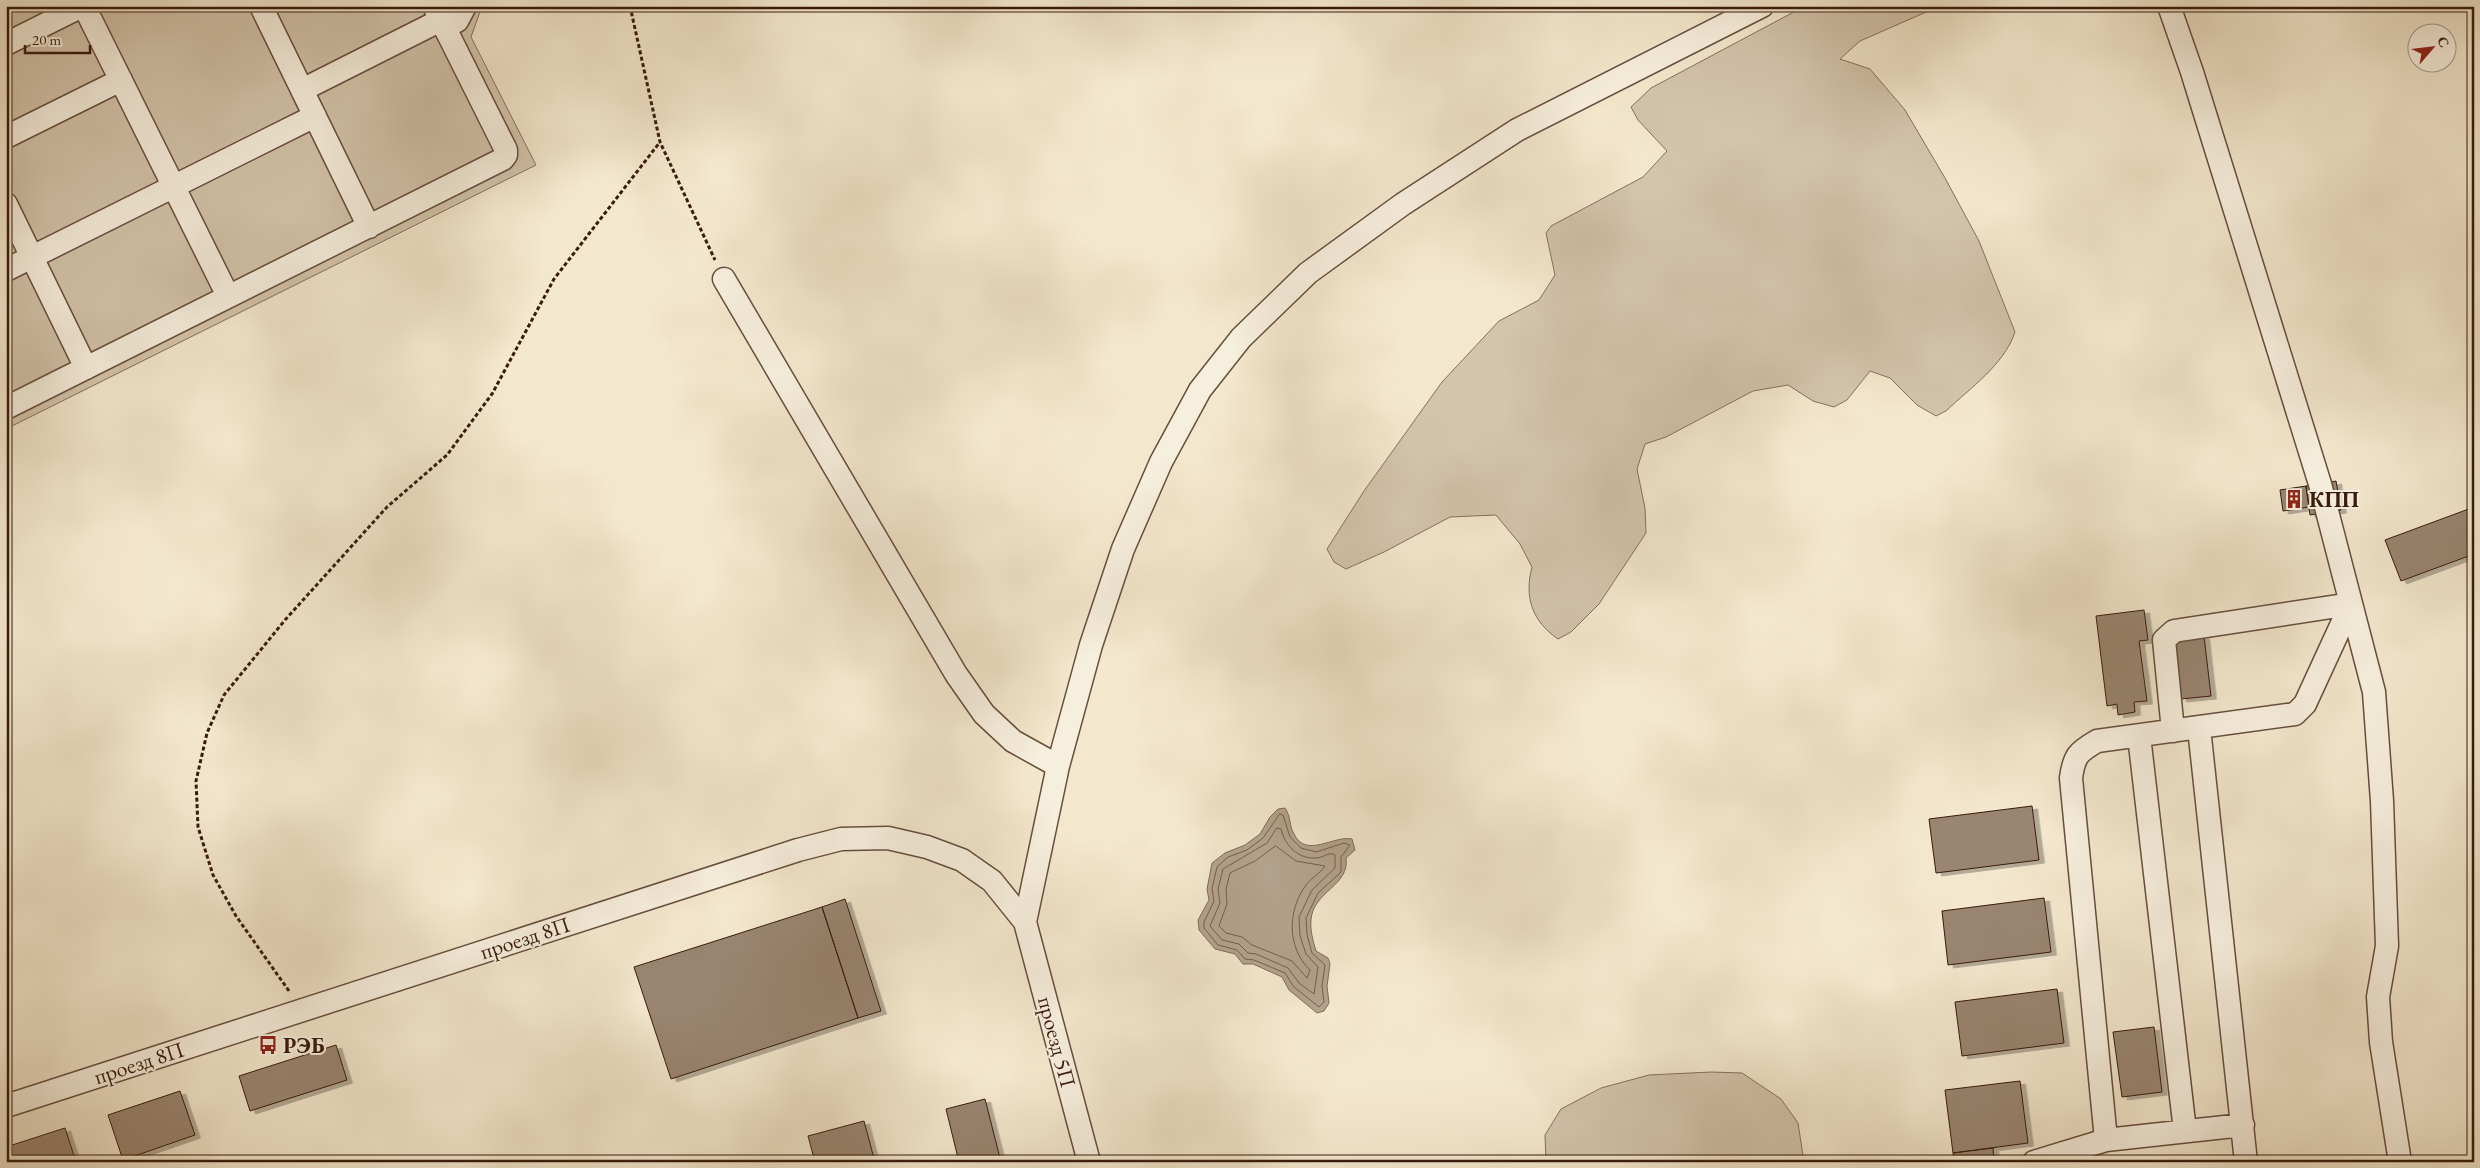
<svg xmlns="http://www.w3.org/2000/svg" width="2480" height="1168" font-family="'EB Garamond',serif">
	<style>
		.green { fill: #d3c4ac; stroke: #86705c }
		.water { fill: #b3a28c; stroke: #826c59 }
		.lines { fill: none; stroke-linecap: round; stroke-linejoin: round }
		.shore { stroke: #765e4c; stroke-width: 1 }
		.building { fill: #998571; stroke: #381b0d; filter: url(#shadow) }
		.minor-casing { stroke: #674e3d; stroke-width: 25 }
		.path { stroke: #381b0d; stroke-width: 3; stroke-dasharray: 4 2.5; stroke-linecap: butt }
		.minor { stroke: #f7efde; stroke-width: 22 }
		.labels { text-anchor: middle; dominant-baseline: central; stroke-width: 4; stroke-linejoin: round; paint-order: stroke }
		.poi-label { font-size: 22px; font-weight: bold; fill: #381b0d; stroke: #f7efde; text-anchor: start }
		.street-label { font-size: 22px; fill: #381b0d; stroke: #f7efde }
	</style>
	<defs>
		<filter id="shadow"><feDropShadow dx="5.5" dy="3" stdDeviation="0" flood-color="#0004"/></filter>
	</defs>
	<rect width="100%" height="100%" fill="#f3e7cd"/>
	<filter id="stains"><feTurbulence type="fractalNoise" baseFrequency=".004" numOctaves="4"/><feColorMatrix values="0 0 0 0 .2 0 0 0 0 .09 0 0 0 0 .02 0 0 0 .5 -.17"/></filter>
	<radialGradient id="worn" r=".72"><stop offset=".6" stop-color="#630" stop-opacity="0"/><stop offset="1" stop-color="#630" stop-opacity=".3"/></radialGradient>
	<path class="green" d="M6,6H482L471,37L536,165L6,429Z
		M1805,6H1940L1860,41L1840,59L1870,69L1905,110L1945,178L1979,241L2015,332C2004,365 1970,388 1946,411L1936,416L1917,405L1890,378L1870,371L1847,400L1834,407L1813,401L1788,385L1753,391L1666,437L1645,444L1637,469L1645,508L1646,533L1599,604L1571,632L1558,639C1532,621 1524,597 1532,567L1520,544L1496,515L1450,517L1384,552L1346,569L1334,562L1327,549L1364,491L1442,382L1499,321L1539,300L1555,275L1546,233L1551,226L1643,177L1667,151L1638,120L1631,107L1651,88Z
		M1711,1072L1742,1073L1781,1099L1798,1123L1804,1162H1546L1545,1135L1561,1109L1601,1088L1649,1075Z"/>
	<path class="water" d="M1285,808C1291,816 1289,826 1294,834C1306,859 1334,835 1352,839L1355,850L1346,858C1350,886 1313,891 1311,920C1310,930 1313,941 1316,951L1328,958L1330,964L1327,986L1329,1003L1324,1011L1317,1013L1289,990L1282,977L1253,964H1243L1235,954L1215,949L1199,930L1198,920L1209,900L1207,889L1212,863L1225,853L1245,845L1260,834L1270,817L1278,809Z"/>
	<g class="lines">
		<path class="shore" d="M1280,814L1283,815L1290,837L1301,848L1316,852L1344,843L1350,845L1341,857V872L1318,893L1306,918L1307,935L1312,953L1325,965L1322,986L1324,1002L1319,1007L1294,987L1285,973L1254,960L1245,959L1237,950L1218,945L1204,928V922L1214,901L1212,889L1217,867L1228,857L1247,850L1263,838Z
			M1277,828L1281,829C1285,845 1297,859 1316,858C1324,858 1328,851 1335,855V868L1312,890L1299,917L1300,936L1306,954L1318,967L1314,994L1299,983L1288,968L1256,954L1248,953L1239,944L1222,940L1210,926L1220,903L1218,889L1223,869L1267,843Z
			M1276,846L1296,861L1325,866C1321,873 1311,878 1306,885C1287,911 1287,948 1310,970L1307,978L1292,961L1252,945L1242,937L1226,933L1219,926L1227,904L1226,889L1230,873L1255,861Z"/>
	</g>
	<path class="building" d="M2336,481L2341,510L2310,515L2306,486Z
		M2306,486L2309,507L2283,511L2280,490Z
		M2474,507V554L2401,581L2385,540Z
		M2144,610L2148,640L2139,641L2147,701L2134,702L2135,712L2118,715L2117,704L2107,706L2096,616Z
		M2204,636L2211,696L2181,699L2174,639Z
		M2032,806L2039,860L1936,873L1929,819Z
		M2044,898L2051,952L1948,965L1942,911Z
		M845,899L881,1011L858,1018L822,907Z
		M822,907L858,1018L671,1079L634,967Z
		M2057,989L2064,1043L1962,1056L1955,1002Z
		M2154,1027L2162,1092L2122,1097L2113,1032Z
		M336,1045L347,1080L250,1111L239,1076Z
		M2020,1081L2028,1143L1953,1153L1945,1090Z
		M180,1091L195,1135L123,1160L108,1115Z
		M985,1099L1001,1162H959L946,1109Z
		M864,1121L875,1162H815L808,1136Z
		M65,1128L76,1162H6V1147Z
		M1993,1148L1994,1162H1954L1953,1153Z"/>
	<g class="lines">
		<g class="minor-casing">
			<path id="minor" d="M84,6L228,296
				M261,6L369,227
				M2169,6L2192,72L2320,484L2374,692L2382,801L2387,946L2378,997L2381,1042L2400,1162
				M445,27L457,21L465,6
				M6,44L82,6
				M302,90L441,20
				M6,137L121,80
				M6,204L86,368
				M6,270L315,116
				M724,279L956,674L984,714L1013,741L1058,766
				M6,408L503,159L506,155V150L434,6
				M2199,728L2246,1162
				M2173,731L2164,640L2174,631L2351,604
				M2139,736L2185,1131
				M1025,922L1058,766L1091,645L1123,549L1161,462L1200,390L1241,338L1308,273L1403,204L1517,130L1762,6
				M6,1106L798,850L841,839L888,838L927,847L962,860L992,881L1025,922L1089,1162
				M2106,1140L2071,778C2074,756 2078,752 2097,741L2295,714L2305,704L2351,604
				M2034,1162L2106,1140L2243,1125"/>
		</g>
		<path class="path" d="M630,6L660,142L715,260
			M289,991L236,916L213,875L198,827L196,781L207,733L224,695L285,620L387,507L447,455L492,394L554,279L660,142"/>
		<use href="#minor" class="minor"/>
	</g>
	<defs>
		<g id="building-bare" transform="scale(1.5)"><path d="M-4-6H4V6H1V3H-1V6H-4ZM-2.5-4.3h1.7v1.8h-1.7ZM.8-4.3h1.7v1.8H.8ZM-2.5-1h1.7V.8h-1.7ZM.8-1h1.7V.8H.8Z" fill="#8f2418" stroke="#f7efde" stroke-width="2.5" paint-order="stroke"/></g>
		<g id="bus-bare" transform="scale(1.5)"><path d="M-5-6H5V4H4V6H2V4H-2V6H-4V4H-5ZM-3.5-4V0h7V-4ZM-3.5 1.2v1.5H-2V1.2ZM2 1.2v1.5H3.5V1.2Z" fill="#8f2418" stroke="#f7efde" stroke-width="2.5" paint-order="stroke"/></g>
	</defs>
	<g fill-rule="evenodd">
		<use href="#building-bare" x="2294" y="499"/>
		<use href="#bus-bare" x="268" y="1045"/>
	</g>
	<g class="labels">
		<g class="poi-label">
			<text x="2309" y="499">КПП</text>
			<text x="283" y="1045">РЭБ</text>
		</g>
		<g class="street-label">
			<text transform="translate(525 938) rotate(-18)">проезд 8П</text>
			<text transform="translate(1057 1042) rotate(75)">проезд 5П</text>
			<text transform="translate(139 1063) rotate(-18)">проезд 8П</text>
		</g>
	</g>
	<rect width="2480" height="1168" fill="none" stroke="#f3e7cd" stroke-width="25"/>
	<rect x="8" y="8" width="2465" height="1153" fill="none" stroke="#381b0d" stroke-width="2.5"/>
	<rect x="12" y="12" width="2455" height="1143" fill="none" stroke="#381b0d"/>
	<g transform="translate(2432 48) rotate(62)"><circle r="24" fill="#f7efde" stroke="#ab9a8a"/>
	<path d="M0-4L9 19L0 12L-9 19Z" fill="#8f2418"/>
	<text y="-8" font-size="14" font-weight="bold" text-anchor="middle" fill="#381b0d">С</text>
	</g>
	<path d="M25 45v8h65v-8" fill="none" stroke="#381b0d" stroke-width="2.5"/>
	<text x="32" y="45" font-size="15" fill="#381b0d" stroke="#f7efde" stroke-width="4" paint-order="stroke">20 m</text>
	<rect width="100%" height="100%" filter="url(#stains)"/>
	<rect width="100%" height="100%" fill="url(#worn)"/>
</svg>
